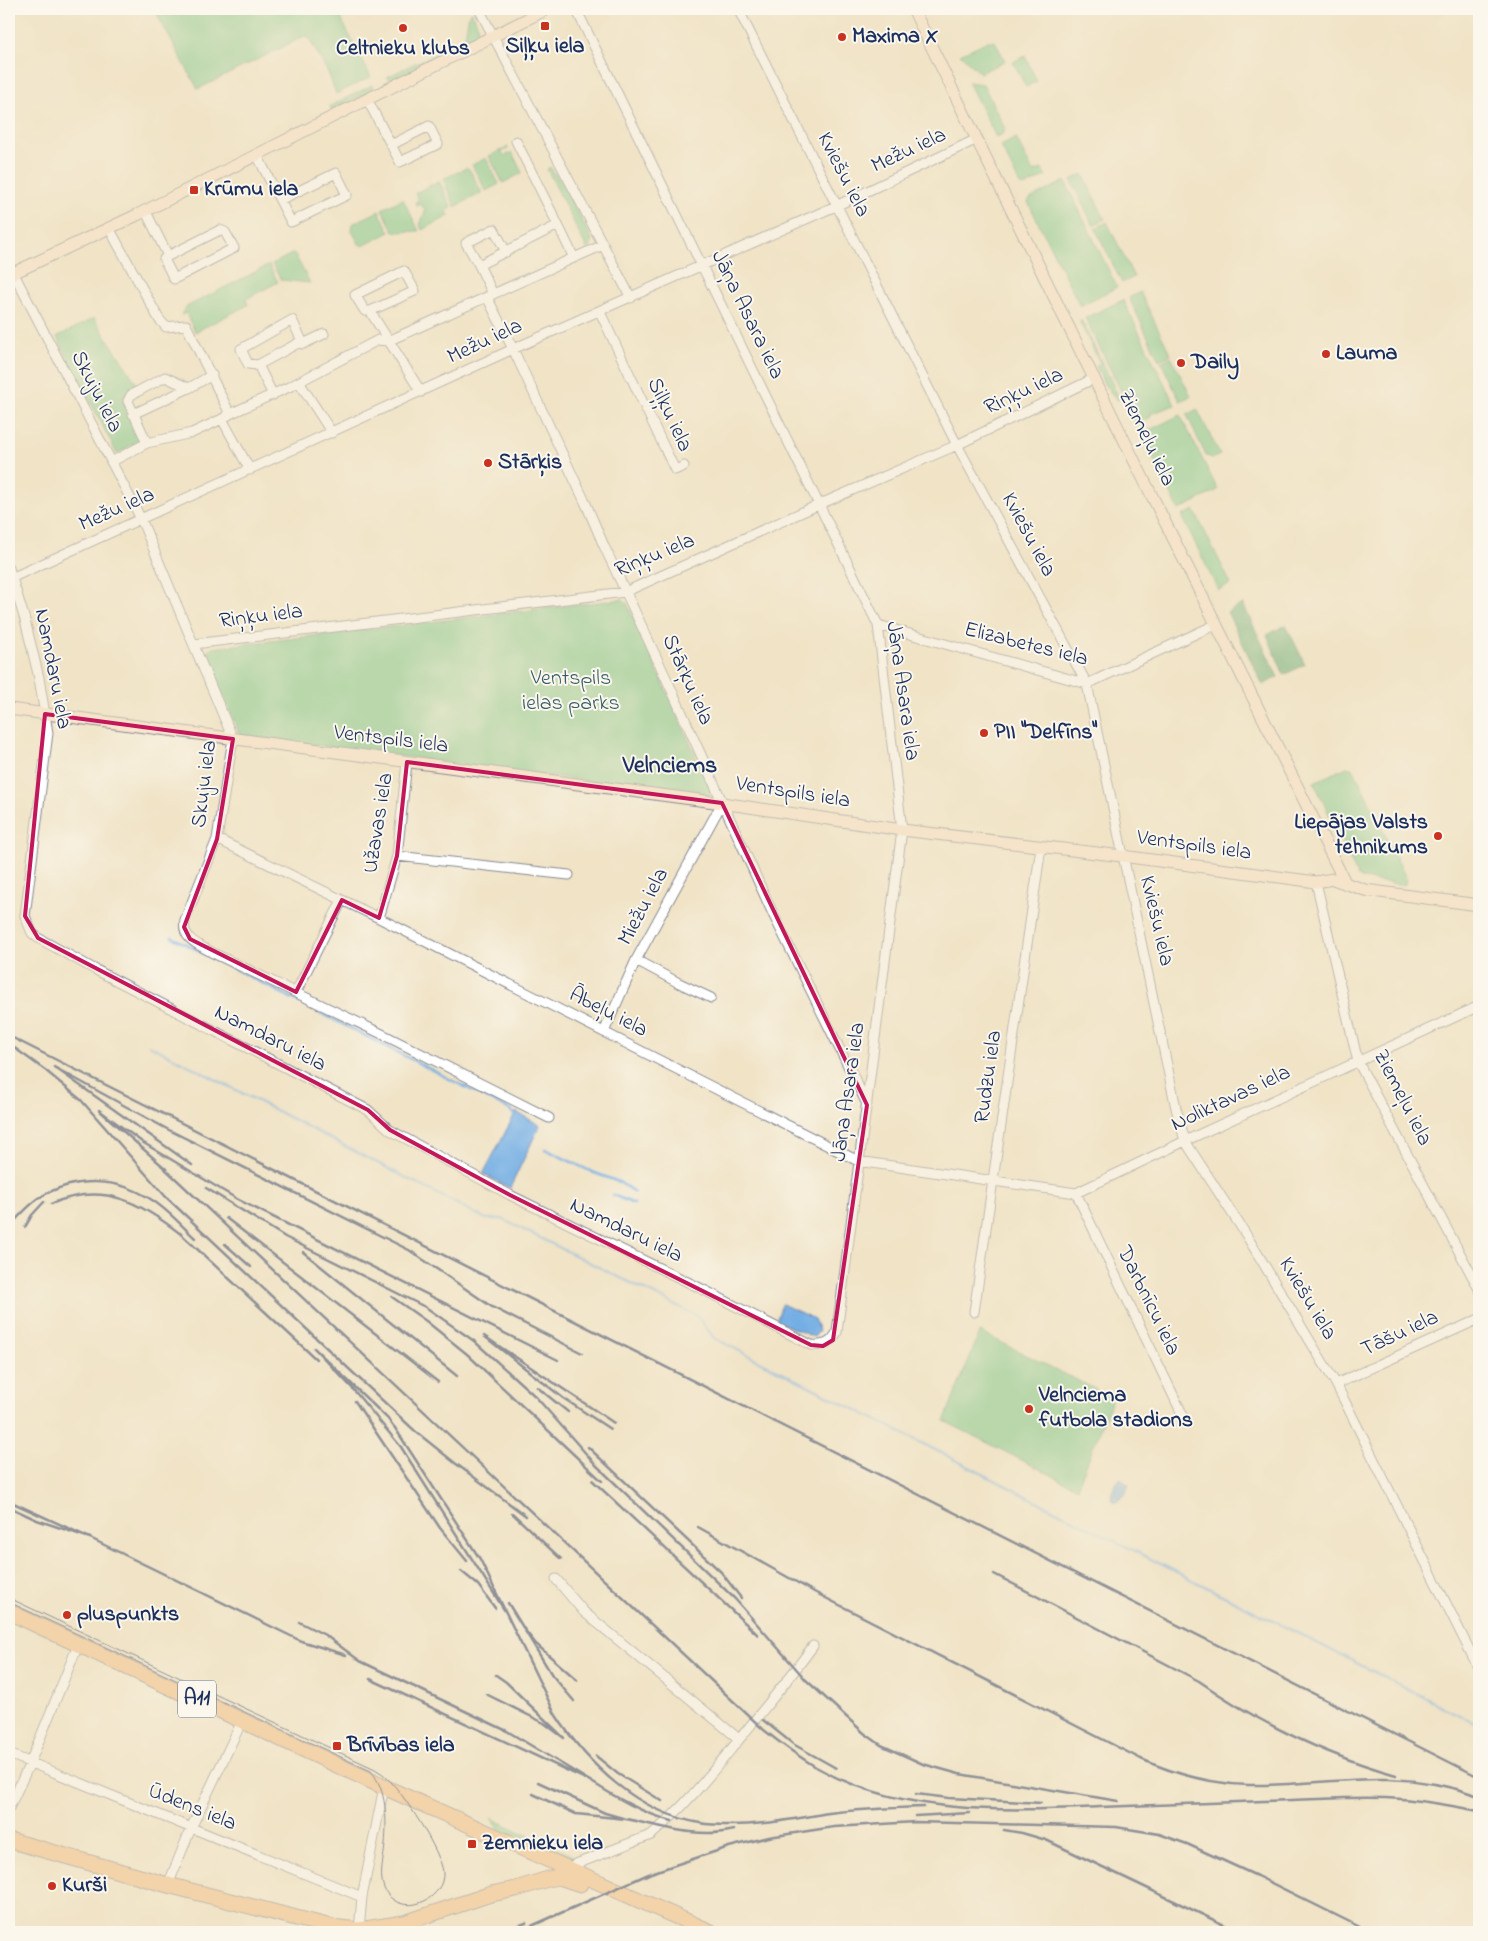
<svg xmlns="http://www.w3.org/2000/svg" width="1488" height="1941" font-family="'Indie Flower',sans-serif">
	<style>
		.green { fill: #76c88a; stroke: #487c74 }
		.forest { fill: #60ac76; stroke: #3e6e6a }
		.water { fill: #73aee4; stroke: #476ea1 }
		.lines { fill: none; stroke-linecap: round; stroke-linejoin: round }
		.stream { stroke: #73aee4; stroke-width: 2.5 }
		.street-casing { stroke: #868992; stroke-width: 11 }
		.secondary-casing { stroke: #868992; stroke-width: 13 }
		.highway-casing { stroke: #868992; stroke-width: 17 }
		.street { stroke: #fff; stroke-width: 9 }
		.secondary { stroke: #fbe5cf; stroke-width: 11 }
		.highway { stroke: #f6be87; stroke-width: 15 }
		.tram { stroke: #1b2f5e; stroke-width: 1 }
		.rail { stroke: #1b2f5e; stroke-width: 2.5 }
		.marked { fill: none; stroke: #c2185b; stroke-width: 4; stroke-linejoin: round }
		.poi-dot { fill: #c8321e; stroke: #fbf7ec; stroke-width: 2 }
		.labels { text-anchor: middle; dominant-baseline: central; stroke-width: 4; stroke-linejoin: round; paint-order: stroke }
		.shield { fill: #fbf7ec; stroke: #5e6b89; stroke-width: 1 }
		.shield-label { font-size: 21px; font-weight: bold; fill: #1b2f5e }
		.poi-label { font-size: 22px; font-weight: bold; fill: #1b2f5e; stroke: #fbf7ec; text-anchor: start }
		.street-label { font-size: 22px; fill: #1b2f5e; stroke: #fbf7ec }
		.park-label { font-size: 22px; fill: #365d6b; stroke: #fbf7ec }
		.neighbourhood-label { font-size: 24px; font-weight: bold; fill: #1b2f5e; stroke: #fbf7ec }
	</style>
	<rect width="100%" height="100%" fill="#fbf7ec"/>
	<filter id="ink" filterUnits="userSpaceOnUse"><feTurbulence type="fractalNoise" baseFrequency=".02" numOctaves="2"/><feDisplacementMap in="SourceGraphic" scale="10" xChannelSelector="R" yChannelSelector="G"/><feConvolveMatrix kernelMatrix="1 2 1 2 8 2 1 2 1" color-interpolation-filters="sRGB"/></filter>
	<filter id="wash" filterUnits="userSpaceOnUse"><feTurbulence type="fractalNoise" baseFrequency=".0096" numOctaves="4" result="noise"/><feDisplacementMap in="SourceGraphic" scale="20" xChannelSelector="R" yChannelSelector="G"/><feGaussianBlur stdDeviation="1.12" result="paint"/><feColorMatrix in="noise" values="0 0 0 0 0 0 0 0 0 0 0 0 0 0 0 0 0 1.4 0 .05"/><feComposite in="paint" operator="in"/></filter>
	<g filter="url(#wash)">
		<rect width="100%" height="100%" fill="#f0e3c6"/>
		<path class="green" d="M154,9H336L371,77L336,94L329,75L307,35L198,89Z
			M472,12C480,26 481,37 465,45L464,41L469,14Z
			M988,41H995L1005,61L980,73L960,54Z
			M454,44V50L393,81L387,77Z
			M1025,56L1037,81L1026,87L1013,62Z
			M968,82L983,84L1005,129C1003,134 1001,136 996,137Z
			M372,85L374,90L332,111L330,106Z
			M1016,138L1033,172L1042,169L1046,176L1024,187L1020,185L1001,146Z
			M508,147L509,148L502,152L504,156L512,152L522,173L503,183L489,156Z
			M486,158L499,184L486,191L472,165Z
			M550,167L564,185L592,239L591,246L587,249L547,169Z
			M466,168L470,170L482,193L455,207L443,179Z
			M1083,174L1105,219L1093,225L1071,180Z
			M439,181L452,208L447,211L449,216L422,230L420,225L425,211L421,204L417,206L415,202L419,200L415,193Z
			M1065,181L1117,287L1080,306L1028,202L1030,199Z
			M403,199L419,231L394,232L382,209Z
			M379,211L390,232L363,246L359,244L351,229L352,224Z
			M1107,222L1134,277L1122,283L1095,228Z
			M294,253L310,283L281,280L272,264Z
			M269,265L278,282L246,299L248,305L195,332L186,313L181,315L186,307Z
			M1140,292L1171,355L1159,360L1129,298Z
			M1123,300L1175,405L1150,414L1151,417L1136,424L1128,408L1138,402L1134,395L1125,399L1085,318Z
			M94,318L139,387L122,398L141,440L117,454L57,337Z
			M1081,320L1086,330L1120,399L1117,400L1104,384L1096,366L1100,363L1080,323Z
			M1171,357L1191,396L1180,401L1161,362Z
			M1197,409L1220,455L1213,458L1206,456L1187,415Z
			M1180,415L1218,490L1179,510L1141,434Z
			M1194,510L1231,584L1218,590L1182,516Z
			M623,599L627,603L712,791L711,795L707,797L240,735L205,656L207,651L211,648Z
			M1347,767L1353,769L1356,774L1406,878L1405,884L1402,885L1363,879L1357,875L1314,782Z
			M980,1332L1113,1398L1077,1488L944,1421Z
			M491,1818L571,1855L577,1857L559,1858L500,1830Z"/>
		<path class="forest" d="M1243,604L1278,677L1263,685L1227,612Z
			M1286,625L1305,664L1284,675L1267,635Z"/>
		<path class="water" d="M516,1112L540,1125L510,1188L483,1174Z
			M782,1304L814,1319L819,1331L814,1337L776,1321Z
			M1120,1479L1129,1485L1125,1495L1116,1502L1112,1501C1109,1494 1115,1484 1120,1479Z"/>
		<g class="lines">
			<path class="stream" d="M172,937L510,1110L515,1116
				M149,1045L486,1219H502L697,1316L714,1338L1479,1725
				M545,1149L592,1172L619,1182L634,1192
				M613,1195L634,1204"/>
		</g>
	</g>
	<g filter="url(#ink)">
		<g class="lines">
			<g class="street-casing">
				<path id="street" d="M479,9L631,298
					M738,9L957,445L1087,684L1176,1108L1185,1141L1245,1233L1336,1384L1479,1669
					M367,99L400,162L438,144L429,126L391,145
					M257,155L291,222L347,195L336,173L280,200
					M145,210L168,256L220,230L225,232L234,248L174,279L164,259L168,256
					M558,225L574,258
					M109,228L159,319L166,327L186,325L230,414L222,419L250,470
					M479,265L466,243L494,229L506,252
					M13,272L141,519L233,739L217,839L185,920C181,939 199,945 213,953L380,1033L549,1118
					M493,294L479,265L558,225L516,141
					M487,297L513,349L586,504L604,546L668,682L773,914L867,1104
					M370,311L415,291L404,271L355,295L365,311H370L421,392
					M600,312L675,470L684,466
					M302,341L258,365L248,364L241,349L292,320L302,341L303,344L324,334
					M258,365L273,395
					M212,375L189,388L165,377L131,395L128,401L147,443L192,433L222,419
					M299,382L332,433
					M133,414L189,388
					M230,414L291,386L378,340L388,341L603,245
					M111,462L147,443
					M9,568L25,620L39,678L48,733L25,916L32,933L38,938L96,970L368,1110L390,1130L510,1195L706,1291L811,1345C824,1346 831,1344 837,1332L902,830L878,625L576,9
					M9,579L513,349L838,205L977,139
					M878,625L1087,684L1217,624
					M194,644L625,592L818,505L957,445L1095,378
					M217,839L379,918L858,1161L1076,1193L1185,1141L1479,1006
					M397,856L569,875
					M1316,882L1358,1062L1479,1289
					M379,918L397,856L407,762
					M636,960L677,982L711,998
					M296,992L342,900
					M604,1032L636,960L722,803
					M1076,1193L1187,1424
					M974,1312L1041,847
					M1336,1384L1479,1319
					M556,1579L584,1612L739,1739
					M9,1754L362,1897
					M9,1808L30,1763L78,1645
					M566,1868L651,1835C686,1806 713,1771 742,1736C766,1706 791,1677 813,1646
					M168,1885L191,1828L242,1721
					M359,1930L362,1897L384,1787"/>
			</g>
			<g class="secondary-casing">
				<path id="secondary" d="M913,9L1128,448L1346,884
					M9,275L137,215L547,9
					M9,709L722,803L902,830L1122,856L1316,882L1333,879L1365,890L1479,905"/>
			</g>
			<g class="highway-casing">
				<path id="highway" d="M9,1612L384,1787L711,1932
					M9,1840L168,1885L331,1927L359,1930L404,1923L491,1894L516,1889L548,1879L559,1877L580,1884"/>
			</g>
			<use href="#street" class="street"/>
			<use href="#secondary" class="secondary"/>
			<use href="#highway" class="highway"/>
			<path class="tram" d="M9,1598L375,1769C379,1772 384,1774 387,1778C403,1792 441,1852 443,1872C445,1897 410,1915 391,1898C375,1883 384,1862 385,1844C387,1820 387,1790 371,1771L9,1602"/>
			<path class="rail" d="M9,1036L1479,1777
				M9,1044L45,1070L81,1100L166,1197L415,1431L455,1463L526,1516
				M161,1165L764,1730C780,1743 798,1756 816,1767C902,1816 1005,1811 1100,1807C1164,1805 1228,1802 1292,1800C1328,1799 1365,1796 1401,1799C1428,1801 1453,1806 1479,1811
				M192,1165L54,1067L167,1129L409,1250L492,1307L582,1353
				M166,1169L99,1110L142,1142L237,1199L558,1360
				M206,1188L285,1237L427,1308L474,1341L536,1397L596,1465L735,1599L806,1680L864,1733L881,1745L923,1764L959,1774L1118,1801
				M51,1204C104,1181 141,1203 182,1235L180,1233
				M226,1218L438,1382
				M9,1227C18,1217 28,1206 39,1198C74,1176 118,1177 152,1200C168,1210 181,1225 195,1238
				M25,1227L32,1215L44,1202
				M182,1235L316,1359
				M225,1244L251,1267
				M303,1252L457,1376
				M392,1297L426,1321L467,1354L602,1481
				M537,1387L568,1412
				M355,1401L440,1528L467,1561
				M610,1429L563,1398L484,1336L614,1423
				M588,1447L721,1572L741,1598
				M592,1480L758,1635
				M9,1501L90,1538L37,1520L9,1507
				M512,1513L561,1559
				M698,1527L816,1593L1141,1759C1175,1774 1211,1784 1248,1785C1295,1786 1342,1778 1389,1779C1420,1780 1451,1786 1479,1796
				M90,1538L301,1641L346,1655
				M461,1571L478,1585L495,1608
				M994,1574L1199,1681C1259,1723 1325,1755 1396,1775
				M508,1603L524,1629
				M505,1611L401,1447L352,1388L314,1348L387,1418L395,1428L480,1559L555,1714C589,1766 637,1812 700,1823C707,1825 715,1824 723,1825C760,1826 792,1819 829,1813C860,1809 892,1808 924,1807
				M299,1622L325,1635L360,1661L507,1731L590,1781L370,1679
				M486,1694L544,1723L564,1738L506,1682L496,1675
				M574,1701L552,1675L524,1629L536,1644L577,1680
				M763,1720L793,1744L836,1768
				M596,1756L618,1774L662,1801
				M590,1781C617,1798 642,1813 672,1821
				M533,1794L576,1814L626,1819L605,1813L538,1782
				M916,1794L949,1798L1041,1803
				M915,1816L970,1813
				M626,1819C661,1826 699,1839 734,1830
				M1004,1830L1022,1833L1046,1840L1239,1932
				M498,1932L526,1923
				M518,1932L651,1873L729,1847L769,1837L834,1827L915,1822L1116,1827L1159,1834L1187,1844L1257,1876L1370,1932"/>
		</g>
	</g>
	<path d="M0 0H1488V1941H0ZM45,714L233,739L217,839L184,927L190,939L296,992L342,900L379,918L397,856L407,762L722,803L867,1105L833,1340L823,1346L811,1345L510,1195L390,1130L368,1110L38,938L25,916Z" fill="#f0e3c6" fill-opacity=".55" fill-rule="evenodd"/>
	<path class="marked" d="M45,714L233,739L217,839L184,927L190,939L296,992L342,900L379,918L397,856L407,762L722,803L867,1105L833,1340L823,1346L811,1345L510,1195L390,1130L368,1110L38,938L25,916Z"/>
	<g class="poi-dot">
		<rect x="540" y="21" width="10" height="10" rx="2.5"/>
		<circle cx="403" cy="28" r="5"/>
		<circle cx="842" cy="37" r="5"/>
		<rect x="189" y="185" width="10" height="10" rx="2.5"/>
		<circle cx="1326" cy="354" r="5"/>
		<circle cx="1181" cy="363" r="5"/>
		<circle cx="488" cy="463" r="5"/>
		<circle cx="984" cy="733" r="5"/>
		<circle cx="1438" cy="836" r="5"/>
		<circle cx="1029" cy="1409" r="5"/>
		<circle cx="67" cy="1615" r="5"/>
		<rect x="332" y="1741" width="10" height="10" rx="2.5"/>
		<rect x="467" y="1839" width="10" height="10" rx="2.5"/>
		<circle cx="52" cy="1886" r="5"/>
	</g>
	<g class="labels">
		<rect class="shield" x="178" y="1680.5" width="38" height="37" rx="4"/>
		<g class="shield-label">
			<text x="197" y="1699">A11</text>
		</g>
		<g class="poi-label">
			<text x="852" y="37">Maxima X</text>
			<text x="545" y="47" text-anchor="middle">Siļķu iela</text>
			<text x="403" y="49" text-anchor="middle">Celtnieku klubs</text>
			<text x="204" y="190">Krūmu iela</text>
			<text x="1336" y="354">Lauma</text>
			<text x="1191" y="363">Daily</text>
			<text x="498" y="463">Stārķis</text>
			<text x="994" y="733">PII "Delfīns"</text>
			<text x="1428" y="823" text-anchor="end">Liepājas Valsts<tspan x="1428" dy="25">tehnikums</tspan></text>
			<text x="1039" y="1396">Velnciema<tspan x="1039" dy="25">futbola stadions</tspan></text>
			<text x="77" y="1615">pluspunkts</text>
			<text x="347" y="1746">Brīvības iela</text>
			<text x="482" y="1844">Zemnieku iela</text>
			<text x="62" y="1886">Kurši</text>
		</g>
		<g class="street-label">
			<text transform="translate(909 151) rotate(-25)">Mežu iela</text>
			<text transform="translate(843 175) rotate(63)">Kviešu iela</text>
			<text transform="translate(747 315) rotate(64)">Jāņa Asara iela</text>
			<text transform="translate(485 342) rotate(-25)">Mežu iela</text>
			<text transform="translate(96 392) rotate(63)">Skuju iela</text>
			<text transform="translate(1024 392) rotate(-25)">Riņķu iela</text>
			<text transform="translate(669 415) rotate(65)">Siļķu iela</text>
			<text transform="translate(1146 438) rotate(64)">Ziemeļu iela</text>
			<text transform="translate(117 510) rotate(-24)">Mežu iela</text>
			<text transform="translate(1028 535) rotate(62)">Kviešu iela</text>
			<text transform="translate(655 556) rotate(-22)">Riņķu iela</text>
			<text transform="translate(261 617) rotate(-7)">Riņķu iela</text>
			<text transform="translate(1026 645) rotate(14)">Elizabetes iela</text>
			<text transform="translate(52 669) rotate(79)">Namdaru iela</text>
			<text transform="translate(687 680) rotate(66)">Stārķu iela</text>
			<text transform="translate(902 691) rotate(82)">Jāņa Asara iela</text>
			<text transform="translate(391 740) rotate(7)">Ventspils iela</text>
			<text transform="translate(205 784) rotate(-83)">Skuju iela</text>
			<text transform="translate(793 793) rotate(9)">Ventspils iela</text>
			<text transform="translate(379 823) rotate(-81)">Užavas iela</text>
			<text transform="translate(1194 846) rotate(8)">Ventspils iela</text>
			<text transform="translate(644 907) rotate(-62)">Miežu iela</text>
			<text transform="translate(1156 921) rotate(77)">Kviešu iela</text>
			<text transform="translate(608 1013) rotate(27)">Ābeļu iela</text>
			<text transform="translate(270 1039) rotate(27)">Namdaru iela</text>
			<text transform="translate(989 1077) rotate(-82)">Rudzu iela</text>
			<text transform="translate(849 1092) rotate(-82)">Jāņa Asara iela</text>
			<text transform="translate(1402 1098) rotate(63)">Ziemeļu iela</text>
			<text transform="translate(1231 1099) rotate(-25)">Noliktavas iela</text>
			<text transform="translate(626 1231) rotate(26)">Namdaru iela</text>
			<text transform="translate(1307 1299) rotate(59)">Kviešu iela</text>
			<text transform="translate(1148 1301) rotate(64)">Darbnīcu iela</text>
			<text transform="translate(1400 1334) rotate(-25)">Tāšu iela</text>
			<text transform="translate(192 1808) rotate(22)">Ūdens iela</text>
		</g>
		<g class="park-label">
			<text x="571" y="679">Ventspils<tspan x="571" dy="25">ielas parks</tspan></text>
		</g>
		<g class="neighbourhood-label">
			<text x="670" y="766">Velnciems</text>
		</g>
	</g>
	<rect width="1488" height="1941" fill="none" stroke="#fbf7ec" stroke-width="30"/>
</svg>
